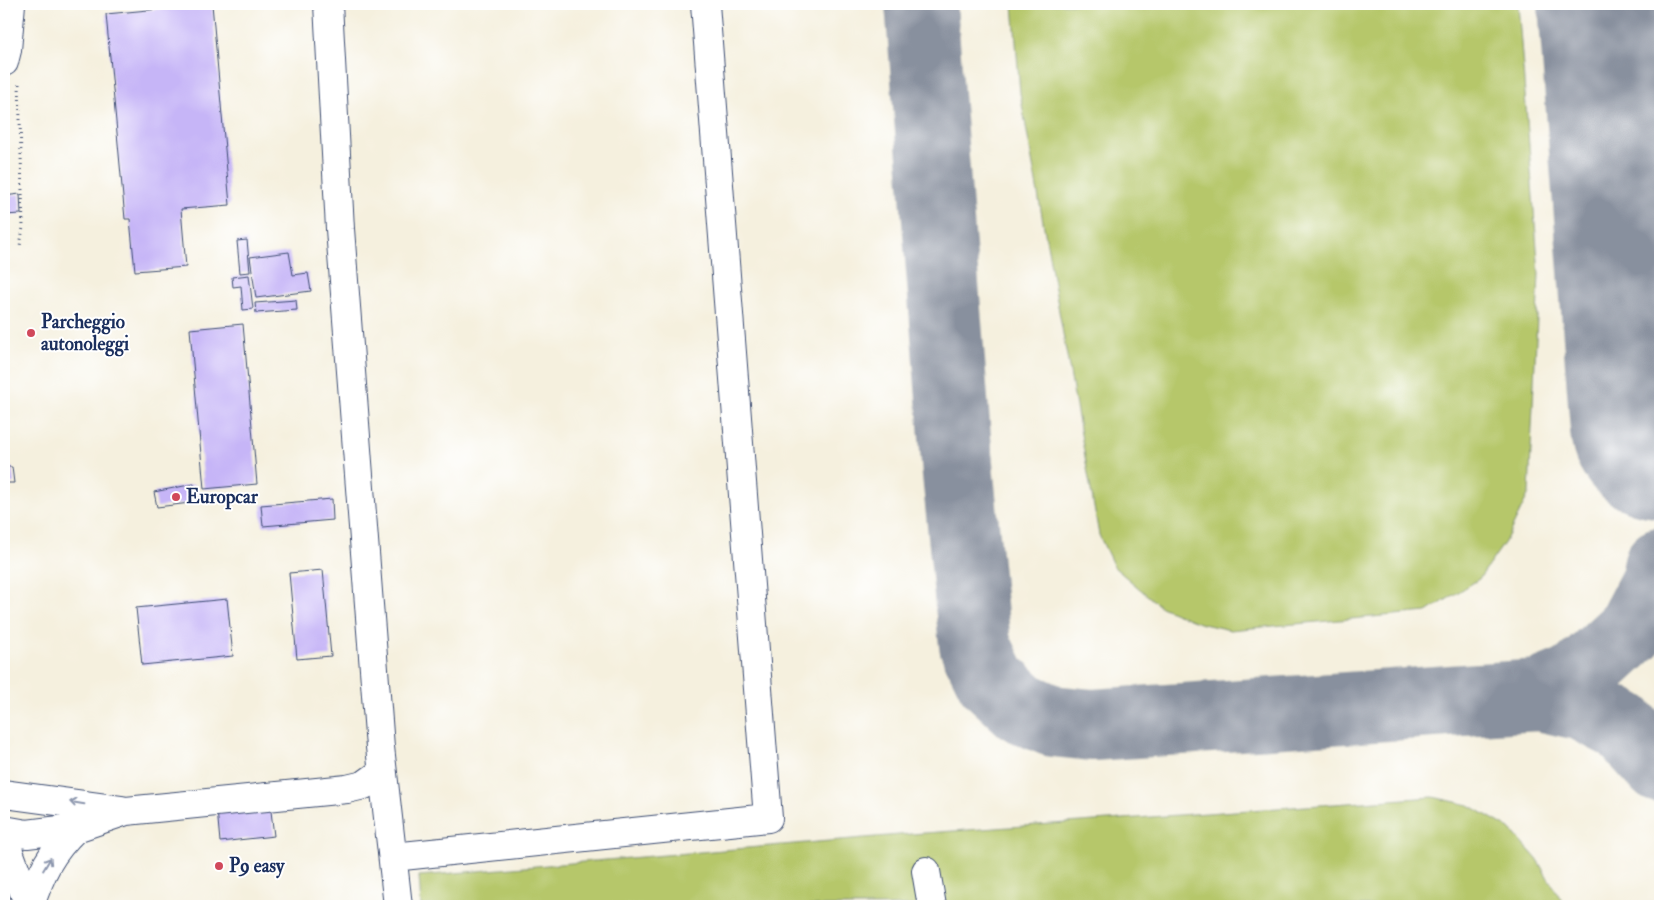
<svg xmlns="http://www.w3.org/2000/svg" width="1664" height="910" font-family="'IM FELL Double Pica',serif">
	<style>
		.green { fill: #b6c76b; stroke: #687b64 }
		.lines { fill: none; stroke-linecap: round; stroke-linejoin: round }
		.taxiway { stroke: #88909e; stroke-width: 72 }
		.runway { stroke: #88909e; stroke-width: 180 }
		.building { fill: #c6b5f7 }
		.minor-casing { stroke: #3c4c71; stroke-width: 30 }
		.path { stroke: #3c4c71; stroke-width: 3; stroke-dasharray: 1 4; stroke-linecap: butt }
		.minor { stroke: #fff; stroke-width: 28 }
		.oneway { stroke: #8d97ae }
		.poi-dot { fill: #d1495b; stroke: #fff; stroke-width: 2 }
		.labels { text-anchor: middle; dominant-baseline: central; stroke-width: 4; stroke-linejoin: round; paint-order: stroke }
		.poi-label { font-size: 19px; font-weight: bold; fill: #1b2f5e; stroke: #fff; text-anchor: start }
	</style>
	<rect width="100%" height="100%" fill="#fff"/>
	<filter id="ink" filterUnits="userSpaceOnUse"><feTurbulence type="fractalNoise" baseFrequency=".02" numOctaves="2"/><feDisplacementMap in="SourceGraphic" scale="10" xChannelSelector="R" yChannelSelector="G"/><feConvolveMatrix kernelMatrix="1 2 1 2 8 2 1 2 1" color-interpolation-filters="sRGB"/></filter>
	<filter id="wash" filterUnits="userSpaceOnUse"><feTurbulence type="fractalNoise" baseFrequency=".0096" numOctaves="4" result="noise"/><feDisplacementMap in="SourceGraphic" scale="20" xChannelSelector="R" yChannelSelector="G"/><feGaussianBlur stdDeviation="1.12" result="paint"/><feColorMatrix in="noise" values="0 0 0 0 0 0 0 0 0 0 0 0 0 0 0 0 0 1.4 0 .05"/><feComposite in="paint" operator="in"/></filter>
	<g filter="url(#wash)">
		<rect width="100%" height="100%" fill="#f5f0de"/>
		<path class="green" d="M1013,4H1518L1539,274L1529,493L1505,542L1479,579L1427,612L1230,630L1199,623L1161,607L1114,567L1099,535L1020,93Z
			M1433,797L1469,805L1510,829L1536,858L1565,906H421L419,876L911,834Z"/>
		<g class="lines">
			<path class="taxiway" d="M921,4L958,475L975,645L992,680L1021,707L1053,721L1092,725L1539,695L1583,705L1623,726L1660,767
				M1539,695L1578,679L1631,630L1656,582L1660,563"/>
			<path class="runway" d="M1628,4L1660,428"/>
		</g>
		<g id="blocks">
			<path class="building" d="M212,4L230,205L181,209L186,267L135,271L130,219H125L106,14Z
				M20,194L21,214L4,215V196Z
				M247,240L250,272L240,273L237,241Z
				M289,252L293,275L308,273L311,291L256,298L250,257Z
				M249,275L253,309L243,310L241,286L233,287L232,277Z
				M296,300L297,310L256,313L255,303Z
				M243,324L257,484L204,489L190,329Z
				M4,467H12L14,483H4Z
				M194,484L198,502L157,507L154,492Z
				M332,499L333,520L263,526L261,505Z
				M323,570L331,656L297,659L289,573Z
				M227,599L233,656L142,665L136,608Z
				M270,803L274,836L220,842L217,809Z"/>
		</g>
	</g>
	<g filter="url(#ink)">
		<use href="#blocks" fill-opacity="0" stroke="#3c4c71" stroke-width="1"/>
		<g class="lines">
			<g class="minor-casing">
				<path id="minor" d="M328,4L340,229L380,747L398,906
					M4,62L7,50L11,4
					M4,794L122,810
					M4,830L27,834L76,828L126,811L347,789L364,785L382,772
					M4,838L29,906
					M393,857L768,818L705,4
					M926,871L932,906
					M30,906C41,873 50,853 76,828"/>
			</g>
			<path class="path" d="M19,84L23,227L20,246"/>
			<use href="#minor" class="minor"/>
		</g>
		<defs><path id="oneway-shaft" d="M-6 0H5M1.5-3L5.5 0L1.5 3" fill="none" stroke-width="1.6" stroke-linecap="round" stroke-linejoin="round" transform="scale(1.25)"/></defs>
		<g class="oneway">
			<use href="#oneway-shaft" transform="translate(77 803) rotate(-171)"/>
			<use href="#oneway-shaft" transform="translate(47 864) rotate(-59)"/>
		</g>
	</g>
	<g class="poi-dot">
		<circle cx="31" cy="333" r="5"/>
		<circle cx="176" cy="497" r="5"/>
		<circle cx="219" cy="866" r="5"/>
	</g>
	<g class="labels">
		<g class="poi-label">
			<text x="41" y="322">Parcheggio<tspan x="41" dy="22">autonoleggi</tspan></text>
			<text x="186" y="497">Europcar</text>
			<text x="229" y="866">P9 easy</text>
		</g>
	</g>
	<rect width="1664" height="910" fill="none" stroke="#fff" stroke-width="20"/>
</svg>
